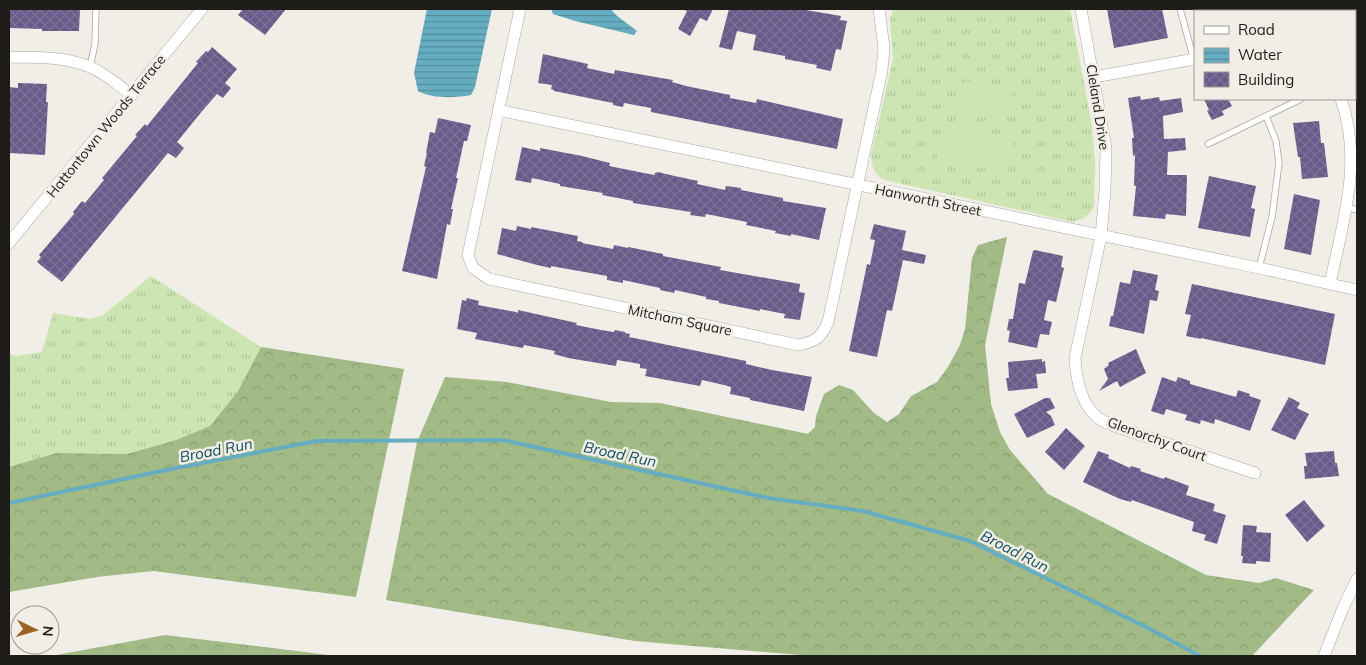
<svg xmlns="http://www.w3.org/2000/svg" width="1366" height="665" font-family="Mulish,sans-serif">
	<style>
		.grass { fill: url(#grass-tufts) }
		.forest { fill: url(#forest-crowns) }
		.pitch { fill: #cce5b2 }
		.water { fill: url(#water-rules) }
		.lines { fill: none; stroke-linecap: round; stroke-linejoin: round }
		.stream { stroke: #67adc1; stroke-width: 4 }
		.building { fill: url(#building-cross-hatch) }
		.service-casing { stroke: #a9a69f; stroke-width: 7 }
		.minor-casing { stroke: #a9a69f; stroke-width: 12 }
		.service { stroke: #fff; stroke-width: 5.5 }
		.minor { stroke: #fff; stroke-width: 11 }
		.labels { text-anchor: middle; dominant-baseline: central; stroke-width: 5; stroke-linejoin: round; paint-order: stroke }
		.street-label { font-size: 14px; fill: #1d1c19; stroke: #f1eee7 }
		.water-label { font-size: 15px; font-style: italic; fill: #0d4c5a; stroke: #f1eee7 }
	</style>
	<defs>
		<pattern id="grass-tufts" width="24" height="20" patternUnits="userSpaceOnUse" patternTransform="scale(1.25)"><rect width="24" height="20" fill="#cce5b2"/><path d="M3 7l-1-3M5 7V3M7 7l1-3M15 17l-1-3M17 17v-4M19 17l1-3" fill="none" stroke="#afc498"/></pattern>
		<pattern id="forest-crowns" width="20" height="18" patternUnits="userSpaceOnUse" patternTransform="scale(1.25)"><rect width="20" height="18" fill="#a1ba86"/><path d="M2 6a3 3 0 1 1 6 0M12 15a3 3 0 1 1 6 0" fill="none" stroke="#8a9f73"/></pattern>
		<pattern id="water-rules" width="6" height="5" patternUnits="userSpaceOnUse" patternTransform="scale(1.25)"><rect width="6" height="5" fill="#67adc1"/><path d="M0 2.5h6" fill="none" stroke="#548c9c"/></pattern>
		<pattern id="building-cross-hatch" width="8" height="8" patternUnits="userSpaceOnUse" patternTransform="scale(1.25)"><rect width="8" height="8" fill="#685a8a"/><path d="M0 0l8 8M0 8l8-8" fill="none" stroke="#7d7296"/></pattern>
	</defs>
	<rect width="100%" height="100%" fill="#f1eee7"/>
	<path class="grass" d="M893,9H1070L1092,125L1095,162L1094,208L1085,218L1073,222L884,180C873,173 872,167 871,155L893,59L890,20Z
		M151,276L261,347L238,391L210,426L176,440L127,454L56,453L9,467V354L16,356L42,352L53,313L90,319L103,315Z"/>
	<path class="forest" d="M1007,237L985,345L991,404L1000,432L1010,450L1048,494L1206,575L1259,583L1276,578L1314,590L1252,656H811L635,641L386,600L417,442L445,377L507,382L611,402L660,403L808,434L815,427L816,416L824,394L839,385L853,390L874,413L887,422L899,414L911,396L937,382L948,367L960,345L965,329L972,258L978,245Z
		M261,347L404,369L356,597L153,571L97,577L9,592V467L56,453L127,454L176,440L210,426L238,391Z
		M165,635L337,656H51Z"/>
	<path class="pitch" d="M964,81L1012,91L1005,121L957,110Z
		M944,124L1015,139L1007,173L936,159Z"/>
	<path class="water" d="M427,9H492L475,87L471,95C454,98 433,99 418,91L414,73Z
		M551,9H611L616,15L637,31L634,35L575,21L553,14Z"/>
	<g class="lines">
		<path class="stream" d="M9,503L176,468L317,441L503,440L768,498L863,511L970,541L1148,628L1200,656"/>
	</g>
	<path class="building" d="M9,9H80L79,31H42V29L9,28Z
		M243,9H286L265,35L238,15Z
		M682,9H713L707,21L700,18L690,36L678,29L687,11Z
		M729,9H800L841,16L840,20L847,21L841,50L836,49L831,71L816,68L817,65L785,59V56L753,50L756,35L737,31L732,50L719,47Z
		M1107,9H1162L1168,38L1114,48Z
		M212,47L237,69L225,83L231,88L223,98L217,94L203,110L177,142L184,148L176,158L168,153L62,282L37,262L41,257L39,255L74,214L73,212L82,201L85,203L104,180L102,178L137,136L135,135L145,124L147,126L198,63L196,62L206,51L208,52Z
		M543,54L588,64L587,68L614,74L615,70L673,80L672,82L686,86L730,95V98L756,103L757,99L843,119L837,149L651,112V108L624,103L623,107L613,105V103L608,102L554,91V90L551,89L552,85L538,83Z
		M18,83L47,84L46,102H48L45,155L9,153V87L18,88Z
		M1140,96L1141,100L1159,97L1160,101L1181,98L1183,112L1163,116V118L1164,139L1185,138L1186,150L1168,152L1167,175H1187L1186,216L1166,214L1165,219L1133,216L1136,186H1134L1135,155L1133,156L1132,138H1134L1128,98Z
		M1204,99H1228L1232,106L1222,111L1224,115L1212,120L1207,111L1209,110Z
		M438,118L471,125L467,141H464L459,164L456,178H458L451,209H453L450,225L447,224L437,279L402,271L426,167L424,166L427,153H426L430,132L435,133Z
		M1319,121L1321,143H1324L1328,177L1302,179L1300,157H1298L1293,123Z
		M522,147L540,151V148L582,156L610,163L609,166L654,175L655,173L658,172L670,175L698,181L697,184L725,190L726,186L741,188V190L783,198V201L826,208L819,240L791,234V236L775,233L776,231L746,225L747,222L706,214L705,217L690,215L691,212L633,203V201L602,195L603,193L560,186V184L532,178L531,183L515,180Z
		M1209,176L1256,186L1251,208L1255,209L1250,237L1198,228Z
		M1294,194L1320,200L1311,255L1284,249Z
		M874,224L906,231L902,250L926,255L924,264L903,260L892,311L887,310L877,357L849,351L867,264L870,265L875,240L870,239Z
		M517,226L531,229V227L578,236L577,241L583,242L582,243L613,249L614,245L628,248V247L663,254V256L721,267L720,270L800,284L799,292L805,293L800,320L784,318L785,314L760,309V311L719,303V301L706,299V297L675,290L674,293L660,290V288L623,280V283L607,280V276L551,266V268L537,265L497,254L502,228L516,231Z
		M1035,250L1063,256L1061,267L1064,268L1056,302L1048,300L1044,320L1052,322L1049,335L1040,334L1037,348L1008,342L1010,331L1007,330L1009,319H1013L1019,283L1025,284L1033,251Z
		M1133,270L1158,275L1155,290L1159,291L1157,301L1150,300L1144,334L1109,326L1111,316H1113L1120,282L1130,284Z
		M1192,284L1335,314L1325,365L1201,338V339L1186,336L1191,315L1185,314Z
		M467,298L479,301L478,305L516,312L518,313V310L545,316L577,323L576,325L601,330L614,332L615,330L625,332V333L630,334L629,337L746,361V364L772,370L812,377L804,411L750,400V398L730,394L731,387L724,385L702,380L700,386L645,376L647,369L640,368V364L617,360L616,366L568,358L554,354L555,351L524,345L523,348L475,339L477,333L457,329L462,300L466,301Z
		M1136,349L1146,373L1120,387L1117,381L1099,391L1108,379L1104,369L1109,365L1108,363Z
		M1042,359V362L1045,361L1046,373L1036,374L1038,388L1008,391L1006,378H1009L1008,362Z
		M1162,377L1176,382L1178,377L1190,381V384L1236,397L1238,390L1250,394L1249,396L1261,400L1250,431L1215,419L1214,424L1201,420L1200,424L1185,420L1187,415L1166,409L1164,415L1151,411Z
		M1289,397L1300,403L1297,408L1309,414L1295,440L1271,430Z
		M1045,398H1050L1055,408L1046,412L1051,416L1055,425L1027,438L1014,414Z
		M1066,428L1085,446L1064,470L1045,452Z
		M1098,451L1109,455L1108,458L1130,468L1131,466L1141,469L1140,471L1164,479L1165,477L1189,486L1186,495L1215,504L1213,511L1226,515L1217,544L1204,540L1206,535L1192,531L1194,522L1132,500L1131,502L1120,499L1083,482Z
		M1334,451L1335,463H1337L1339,476L1305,479L1304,466H1307L1305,453Z
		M1304,500L1325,526L1307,542L1285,515Z
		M1243,525L1257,526L1256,532L1271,533L1270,562L1256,561V564L1242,563L1243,556H1241Z"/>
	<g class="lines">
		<g class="service-casing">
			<path id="service" d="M1180,9L1194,60
				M90,67L95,44L96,9
				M1355,72L1357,70
				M1208,144L1301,99
				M1346,207L1357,210
				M1259,268L1272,217L1279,163L1276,141L1266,116"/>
		</g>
		<g class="minor-casing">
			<path id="minor" d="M520,9L468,255L473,268L489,279L798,345C815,342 821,338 828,322L882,70L884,48L879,9
				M1081,9L1106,148L1105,191L1101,236L1075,358C1076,379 1080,402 1097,417C1101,421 1109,423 1114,426L1255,473
				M1304,11L1309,9
				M9,57C36,58 65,56 90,67C105,73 119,86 132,95
				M1094,77L1195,59
				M498,110L1259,268L1357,290
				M9,243L202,9
				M1330,284C1343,221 1363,162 1341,99
				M1324,656L1343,608L1357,579"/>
		</g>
		<use href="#service" class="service"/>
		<use href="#minor" class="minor"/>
	</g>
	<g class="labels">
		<g class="street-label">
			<text transform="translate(1098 107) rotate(81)">Cleland Drive</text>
			<text transform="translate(106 126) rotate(-51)">Hattontown Woods Terrace</text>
			<text transform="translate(928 200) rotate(12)">Hanworth Street</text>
			<text transform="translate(680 320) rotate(12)">Mitcham Square</text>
			<text transform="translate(1157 439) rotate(20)">Glenorchy Court</text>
		</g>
		<g class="water-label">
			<text transform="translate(216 450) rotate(-11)">Broad Run</text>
			<text transform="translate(620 454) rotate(12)">Broad Run</text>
			<text transform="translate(1015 551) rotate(27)">Broad Run</text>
		</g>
	</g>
	<rect width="1366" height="665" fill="none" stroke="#1d1c19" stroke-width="20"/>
	<rect x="1194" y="10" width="162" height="90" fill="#f1eee7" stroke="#9c9a95"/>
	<rect x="1204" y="26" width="25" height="8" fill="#ffffff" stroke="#9c9a95"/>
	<text x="1238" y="35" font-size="15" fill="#1d1c19">Road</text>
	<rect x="1204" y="48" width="25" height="15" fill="url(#water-rules)" stroke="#9c9a95"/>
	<text x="1238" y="60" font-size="15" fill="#1d1c19">Water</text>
	<rect x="1204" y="72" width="25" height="15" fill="url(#building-cross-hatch)" stroke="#9c9a95"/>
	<text x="1238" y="85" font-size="15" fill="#1d1c19">Building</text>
	<g transform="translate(35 630) rotate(95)"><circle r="24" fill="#f1eee7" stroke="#9c9a95"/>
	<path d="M0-4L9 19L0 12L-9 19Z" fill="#9d6322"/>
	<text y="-8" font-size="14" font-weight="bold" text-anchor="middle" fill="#1d1c19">N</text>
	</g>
</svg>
